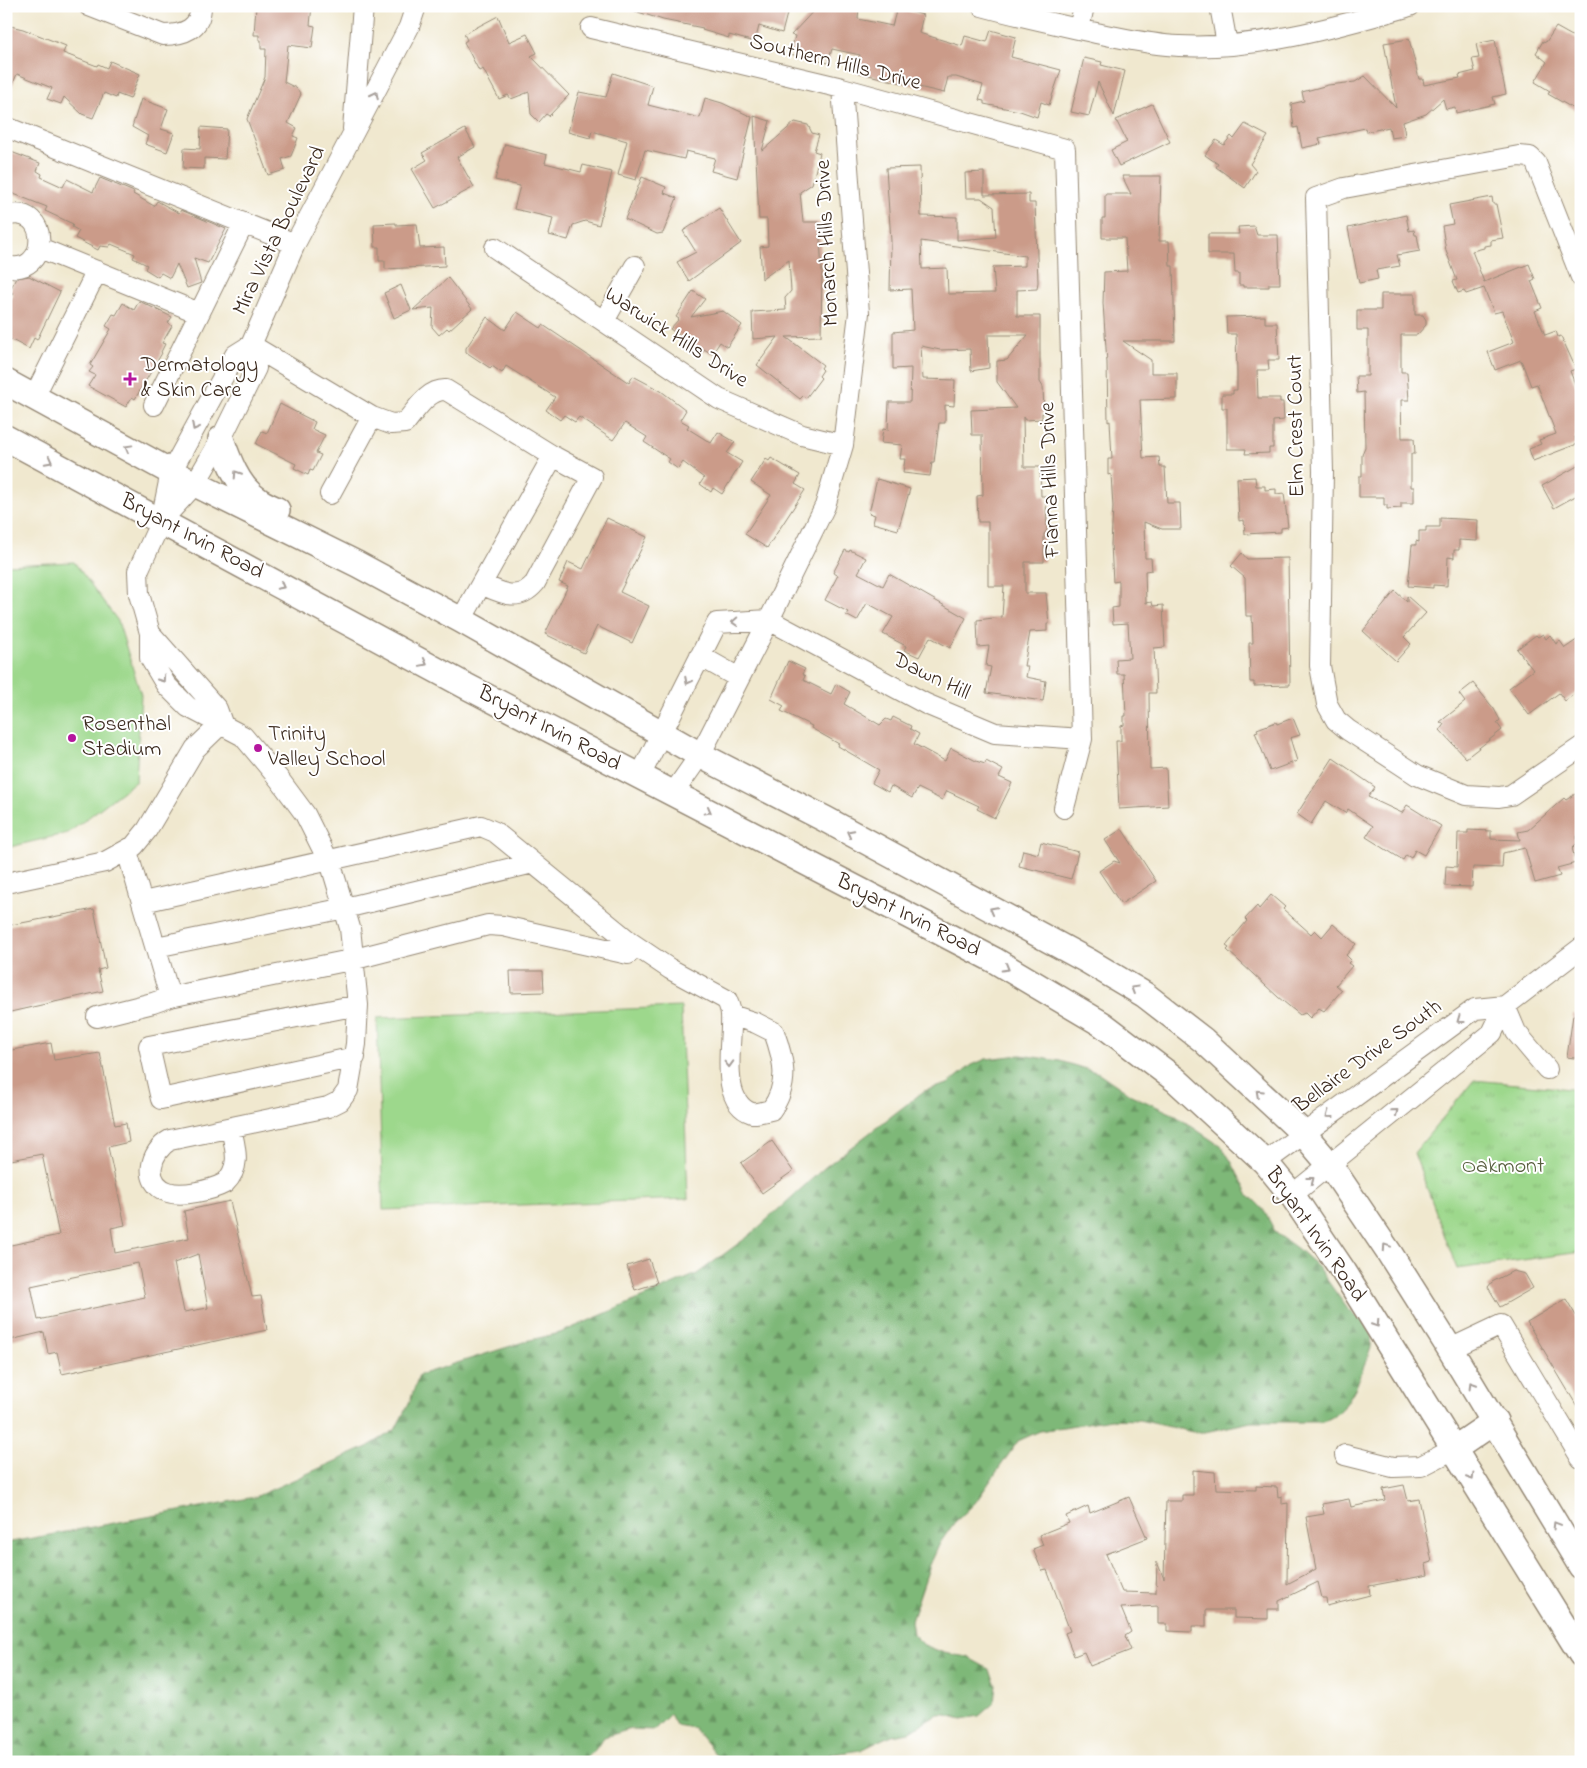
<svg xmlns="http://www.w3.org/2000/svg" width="1587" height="1768" font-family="'Indie Flower',sans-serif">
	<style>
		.forest { fill: url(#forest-firs); stroke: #5c714b }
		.park { fill: url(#park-tufts); stroke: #6c8155 }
		.pitch { fill: #9dd88c; stroke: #6c8155 }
		.building { fill: #cb9b89; fill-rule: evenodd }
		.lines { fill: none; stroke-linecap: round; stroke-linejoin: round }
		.minor-casing { stroke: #968976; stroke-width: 22 }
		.major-casing { stroke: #968976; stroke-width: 28 }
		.minor { stroke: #fff; stroke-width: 20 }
		.major { stroke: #fff; stroke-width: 25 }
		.oneway { stroke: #a79f9a }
		.poi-dot { fill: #b5179e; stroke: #fff; stroke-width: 2 }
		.labels { text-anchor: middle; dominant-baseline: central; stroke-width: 4; stroke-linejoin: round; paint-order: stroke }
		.street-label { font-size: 22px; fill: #3b2a1e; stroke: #fff }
		.poi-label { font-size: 22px; fill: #3b2a1e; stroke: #fff; text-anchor: start }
		.park-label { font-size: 22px; fill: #585e3f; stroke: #fff }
	</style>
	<defs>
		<pattern id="forest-firs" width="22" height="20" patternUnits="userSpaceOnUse" patternTransform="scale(1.25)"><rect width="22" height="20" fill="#7eb878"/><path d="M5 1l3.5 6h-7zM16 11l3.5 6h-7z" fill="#689662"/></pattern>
		<pattern id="park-tufts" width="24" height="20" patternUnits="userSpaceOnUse" patternTransform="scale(1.25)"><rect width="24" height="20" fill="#9dd88c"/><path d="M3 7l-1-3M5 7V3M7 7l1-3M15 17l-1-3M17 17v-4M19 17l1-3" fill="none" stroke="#88ba78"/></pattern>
	</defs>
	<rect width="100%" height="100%" fill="#fff"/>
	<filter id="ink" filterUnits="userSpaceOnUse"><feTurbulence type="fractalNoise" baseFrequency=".02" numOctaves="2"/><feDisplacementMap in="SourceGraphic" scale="10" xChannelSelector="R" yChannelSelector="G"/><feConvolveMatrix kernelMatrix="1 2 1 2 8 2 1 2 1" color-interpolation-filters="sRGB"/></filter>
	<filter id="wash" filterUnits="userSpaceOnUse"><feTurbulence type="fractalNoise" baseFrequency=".0096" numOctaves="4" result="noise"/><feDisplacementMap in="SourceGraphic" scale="20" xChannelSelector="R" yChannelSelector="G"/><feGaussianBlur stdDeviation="1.12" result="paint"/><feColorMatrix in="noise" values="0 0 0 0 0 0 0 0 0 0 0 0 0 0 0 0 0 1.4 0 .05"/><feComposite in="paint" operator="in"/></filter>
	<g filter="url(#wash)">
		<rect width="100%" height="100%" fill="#f0e8cf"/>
		<path class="forest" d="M1021,1055L1060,1061L1099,1073L1131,1095L1173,1114L1222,1147L1231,1161L1248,1194L1263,1209L1276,1233L1298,1249L1317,1266L1347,1308L1366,1325L1372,1335L1371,1348L1356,1387L1346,1404L1334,1416L1323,1422H1251L1205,1432H1193L1139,1420L1111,1419L1040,1431L1018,1441L975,1503L954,1523L940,1543L930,1565L911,1621L913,1634L924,1645L944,1653L967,1657L989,1669L996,1684L994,1703L979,1716L962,1719L947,1715H937L909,1732L892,1735L861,1750L832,1754L811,1762H722L694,1728L676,1725L670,1714L654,1730L631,1729L604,1737L595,1750L580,1762H6V1543L255,1497L367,1447L395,1430L410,1401L419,1375L530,1340L560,1333L697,1274L750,1235L824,1168L924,1091L948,1084L972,1065L986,1059Z"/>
		<path class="park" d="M1474,1080L1581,1090V1252L1457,1269L1414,1153Z"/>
		<path class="pitch" d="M74,562L118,621L141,695L136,781L68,833L6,848V565Z
			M681,1007L688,1199L383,1210L377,1018Z"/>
		<g id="blocks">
			<path class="building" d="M256,6H312L310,25L315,26L312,48L288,45L284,82L296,88L301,94L288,123L297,128L293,136L298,138L291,156L282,159L285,170L268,175L247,119L265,77L266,49H261V40H259V35H254Z
				M633,6H789L782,33L759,26L755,42L729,35V38L702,30L703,28L663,20L632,10Z
				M818,6H859L858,19L892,26L897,8L923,15L919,33L962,46L965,36L987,42L991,30L1016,37L1011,57L1061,70L1049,105L1041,102L1037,117L1020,111L984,104V101L979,100L983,85L956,77H948L944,93L856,72L860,55L832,49L828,63L790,54L795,36L791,35Z
				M498,16L509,42L527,34L537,53L531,56L569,95L549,116L546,114L539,122L531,114L529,92L511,99L508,95L499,99L483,69L479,71L464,42L467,40L464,34Z
				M6,25L23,29L66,46L63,53L97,66L98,64L107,68L110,61L140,74L130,99L117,94L116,98L104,93L93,118L82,114L64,97L61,104L47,99L52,88L17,74L6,100Z
				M1556,27L1581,41V113L1548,94L1550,91L1535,82L1547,62L1536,53L1543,41L1546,42Z
				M1409,39L1419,79H1423L1424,85L1460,78L1459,75L1475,71L1472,59L1479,58L1476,44L1495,40L1506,94L1493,97L1495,104L1456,113L1455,107L1446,109L1443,99L1426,114L1403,122L1405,136L1391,138L1389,127L1366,132L1365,128L1319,138L1321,144L1302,148L1298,127L1294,128L1291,104L1304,101L1302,92L1328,85L1355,82L1365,76L1396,108L1384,43Z
				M1084,58L1102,62L1101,65L1125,71L1114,116L1098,82L1089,116L1071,112Z
				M613,73L653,86L648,105L700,118L705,98L722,103L752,117L737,178L711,171L715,158L686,151L684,159L645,150L636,180L618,175L627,141L592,131L590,138L568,132L579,92L606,97Z
				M141,99L168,109L161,129L174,133L167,152L145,144L148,136L132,127Z
				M1152,104L1170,142L1119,166L1111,150L1127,142L1116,120Z
				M754,116L770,121L762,151L795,122L808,125L812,133L819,135L814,151L820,153L812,184L800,192L803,222H819L822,272L821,336L786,337L823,365L821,368L823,370L819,376L821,378L806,398L803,396L800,399L757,365L778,337L753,339L752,312L786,310L785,298L791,291L789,260L762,279L760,247L768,246L767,219H759Z
				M1245,124L1268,136L1250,164L1256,171L1245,188L1216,167L1218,164L1205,155L1216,140L1224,145L1231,136L1234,139Z
				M201,127L227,129L225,159L204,158V169L183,168L184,148L200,149Z
				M465,129L475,147L457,157L474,187L435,208L412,169L427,160L422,153Z
				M505,144L547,155L545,163L581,172L583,165L612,172L599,225L585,221L573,225L568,240L549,235L553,218L514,209L520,186L495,180Z
				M6,150L40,163L37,171L42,174L41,177L63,187L67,179L93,192L100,178L134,192L133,194L154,206L157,201L179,213L181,210L226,229L208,263L194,258L201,283L187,288L177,264L170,278L161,273L158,277L145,269L147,265L133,258L135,254L111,244L109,247L100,246L98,250L75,238L79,231L72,227L73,224L45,211L47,207L6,191Z
				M920,167L921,216L957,217V240L996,237L994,207L981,198H966L965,173L984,172V195L1029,194V203H1035L1038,282L1037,289L1017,290V316H1040V382L1043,387L1044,413H1042V419L1025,420L1023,417L1024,467H1040L1041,496H1046L1047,530L1044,534V562H1025V593H1046L1049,624H1047V631L1030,632L1024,666H1028L1026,677L1046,681L1043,701L986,693L991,667L986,666L989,646L978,647L977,620L1002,617L1004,586H988V522H978L977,496L983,495L982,435H972L971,410L1016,408L997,382V361L1007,360L1028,335H988L989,368L971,371L970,349L940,350L921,346L923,379L955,380L954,406L945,405V423H939L934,462H932L930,476L903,473L905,459H900L902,445L881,443L883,429L888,430L889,402H910L911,368L893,369V332L913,330L911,289L890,290L891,241L886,168ZM921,241L1025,256V266L993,267L995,293L948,294L947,268L922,269Z
				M1122,176H1161L1159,241H1169L1170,266H1173L1175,341H1123L1151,360V373H1177V399L1140,400L1143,458L1159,457L1160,467H1165L1167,503H1180L1181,529H1162L1144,522L1145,558H1151L1152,570L1145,571L1146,603L1152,602L1153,606L1163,605L1165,647L1154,648L1156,693H1149L1150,769L1166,768L1168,806L1119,809L1116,741H1121V726L1124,725V716H1126L1124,674H1117L1116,659L1130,658L1128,623L1113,624L1112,608L1119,607V581L1113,582L1111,544L1113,507L1111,474L1108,475V459H1112L1110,421L1108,422L1107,363L1103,303L1104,272L1127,271L1125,238H1102V218H1105V194H1131Z
				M642,177L666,187L664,193L677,198L663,233L657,234L625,219Z
				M1492,197L1493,204H1496L1503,238L1491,240V245L1484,246V248L1472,251L1484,282L1529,264L1535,279L1531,281L1542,308L1535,311L1545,335L1556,331L1558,337L1561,336L1576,369L1570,371L1581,400V435L1575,437L1577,444L1533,461L1529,449L1541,444L1539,440L1556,434L1537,384L1531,386L1521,360L1495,370L1488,352L1514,342L1502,311L1494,313L1484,288L1466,294L1464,291L1458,293L1453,281L1457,280L1446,251L1442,226L1453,224L1449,205Z
				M719,208L741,243L689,281L677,262L696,252L683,231Z
				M1406,215L1409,231L1414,230L1415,235H1417L1420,251L1397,255L1400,266L1376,270L1378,279L1359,283L1348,228Z
				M396,223V225L417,224L420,248L444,247L445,266L385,269V261H379V247H375L374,224Z
				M1254,226L1257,235H1278L1280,284H1269V287H1243V285H1239V273H1235L1234,254H1208V234H1239L1238,227Z
				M29,276L60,292L37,340L34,338L29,349L6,337V306L13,293L9,292L16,278Z
				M448,278L472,309L449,330L447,328L439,335L432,327L433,308L413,310Z
				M401,285L411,310L394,318L384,293Z
				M693,291L705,299L691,317L723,311L742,325L727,347L720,342L712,354L704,349L703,352L670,329L679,319L676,317Z
				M1381,294H1415V315H1423L1426,320V325L1417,335H1401V372H1407L1409,400H1401L1402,438H1414L1415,454H1411V487H1414V503H1401V508L1387,509V505H1384V497H1359V476H1362V454L1365,447L1364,392L1357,393L1356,376H1368V330H1357V310H1381Z
				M139,301L172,317L168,323L172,326L162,343L165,344L161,352L162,353L135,399L132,397L126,407L88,386L95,375L89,372L93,367L90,365L111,329L106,326L113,314L116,315L123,303L134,310Z
				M517,312L541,328L543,325L629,383L633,376L661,391L686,410L680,420L689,425L687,428L711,443L718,432L735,442L727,453L742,462L722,494L713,488L711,492L700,484L704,478L683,462L678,469L668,462L670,459L644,442L647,437L625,423L613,440L579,417L575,422L564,415L560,420L546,410L555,397L506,366L502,373L492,366L490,368L466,352V348L487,317L505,330Z
				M1265,316V323H1277L1279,360H1268L1269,370H1257L1258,398H1280V402H1283L1284,420L1273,421V448H1269V453L1245,454L1246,449H1227V408H1222V394H1233V390H1237V373L1236,334H1227L1226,317Z
				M280,404L315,422L312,429L325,435L316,453L321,455L313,471L310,470L308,475L294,468L296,464L256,444L262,431L267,433Z
				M771,458L800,475L795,484L805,490L767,548L745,534L771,495L751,482L766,459L769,461Z
				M1581,464V493L1554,508L1542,486Z
				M1255,477L1256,486H1265V490L1276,489V494L1284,493L1288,527L1281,528V532L1245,534L1244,520L1239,521L1237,478Z
				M877,479L910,489L898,530L873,523L875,515L869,513Z
				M607,518L647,537L620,592L649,606L632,643L597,626L584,653L545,634L568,586L559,582L568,562L583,569Z
				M1440,518L1478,520L1477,541L1459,540V550H1454V558L1448,557L1447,586L1433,585V588L1408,586L1412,545H1416V541L1419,542V531H1426V527H1440Z
				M845,550L849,552L850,550L866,558L858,573L883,586L889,574L966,618L950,648L930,637L919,657L904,650L906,646L883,634L893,617L867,603L857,621L846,615L848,612L825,600L838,575L833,573Z
				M1242,553L1247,559L1288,558L1290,685L1254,686V682H1250L1249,643H1253L1252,616H1246L1245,578L1231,566Z
				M1395,591L1407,602V596L1426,613L1404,637L1411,644L1396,661L1363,631Z
				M1543,634L1546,639L1550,635L1556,644L1560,641L1565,648L1581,637V689L1565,701L1559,693L1529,715L1509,688L1533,670L1517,649L1536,635L1538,637Z
				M788,661L805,669L802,674L805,676L803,680L831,694L836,684L850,692L844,704L880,725L886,719L891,721L893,717L911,726L910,729L919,734L914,744L945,761L951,748L976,761L985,764L986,761L1003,770L999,777L1012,783L995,818L977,809L979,806L947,791L942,800L918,788L912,798L891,786L888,792L872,783L879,770L838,746L839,744L811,728L812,726L781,711L784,706L771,699Z
				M1473,683L1494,709L1500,720L1497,723L1502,730L1466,758L1440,730L1444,724L1440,722L1465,702L1459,694Z
				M1293,718L1300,735L1290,738L1297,761L1270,771L1255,732L1258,731L1257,729L1276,722L1277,724Z
				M1333,758L1375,787L1368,797L1402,813L1407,805L1441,826L1424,855L1415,850L1411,858L1406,855L1403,860L1366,837L1373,826L1348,809L1345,813L1326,801L1311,824L1297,814Z
				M1575,794L1581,801V833L1577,836V843L1572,848L1576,863L1557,868L1560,876L1535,883L1525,848L1503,853L1502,868L1473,867L1472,887L1445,886L1446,866L1457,867L1458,833H1468V830L1491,831V839L1520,840L1518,832L1528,830L1564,798L1566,800Z
				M1122,829L1156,881L1121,904L1099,871L1114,861L1120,863L1105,840Z
				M1041,842L1078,852L1071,879L1019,866L1023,850L1038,854Z
				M1271,895L1285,907L1283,909L1311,934L1315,930L1322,937L1333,924L1356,944L1346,955L1351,960L1348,963L1352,966L1336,985L1342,990L1324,1011L1319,1008L1310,1018L1305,1013L1300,1015L1278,997L1227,950L1229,948L1226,946L1247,921L1245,919L1257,906L1259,909Z
				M94,909L106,968L98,970L103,991L6,1013V926Z
				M510,971H543L544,992L511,993Z
				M1573,1015L1581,1016V1059L1567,1057Z
				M51,1043L54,1060L100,1053L115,1125L126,1123L129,1142L108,1147L125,1225L111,1228L115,1253L189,1238L184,1211L230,1201L252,1297L261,1296L267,1330L62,1374L57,1352L48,1354L44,1332L6,1341V1246L59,1235L42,1154L6,1161V1051ZM198,1254L208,1308L184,1312L174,1263ZM138,1263L145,1297L38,1320L31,1286Z
				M772,1141L793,1171L762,1193L741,1163Z
				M649,1259L657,1283L635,1290L627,1266Z
				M1513,1271L1525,1274L1533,1288L1500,1307L1488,1287L1492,1282Z
				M1566,1299L1581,1324V1413L1527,1322Z
				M1193,1470L1215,1472L1216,1489L1256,1490V1486L1277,1487L1278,1497L1282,1496V1504L1288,1503L1287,1584L1316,1569L1306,1517L1324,1514L1322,1504L1349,1499L1351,1507L1385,1500L1383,1489L1404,1485L1408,1501L1419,1499L1432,1562L1426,1564L1428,1575L1369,1586L1370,1595L1327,1606L1326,1598H1322L1318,1582L1279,1601V1609H1268V1619L1234,1618V1610H1206V1626H1192V1632L1167,1631V1624H1158V1606L1121,1608L1131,1632L1125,1636L1131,1650L1090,1666L1084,1652L1074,1656L1065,1633L1070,1631L1047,1570L1042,1571L1033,1549L1043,1545L1039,1535L1069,1523L1066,1516L1088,1506L1090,1513L1129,1497L1147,1538L1106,1554L1122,1592L1156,1593L1157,1562L1164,1579L1166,1501H1182V1495H1193Z"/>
		</g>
	</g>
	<g filter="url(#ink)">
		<use href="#blocks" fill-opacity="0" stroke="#968976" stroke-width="1"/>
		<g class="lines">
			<g class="minor-casing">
				<path id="minor" d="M89,6L163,35C183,35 201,29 201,6
					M982,6C1022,17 1061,25 1101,34C1127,39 1152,45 1179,46C1257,50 1336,27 1410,6
					M1220,6L1227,44
					M591,28L842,88L1065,149L1082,739L1064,808
					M1079,29L1084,6
					M6,127L295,244
					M353,129L363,6
					M6,216C51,202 50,278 6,266
					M40,248L199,313
					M495,248L719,399L802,435L843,445
					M1581,277L1536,163L1530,157L1519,156L1344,188L1316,198L1323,471L1320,666L1327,704L1336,720L1348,730L1417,775L1466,795L1499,797L1511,795L1581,747
					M604,321L635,266
					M251,345L372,417L330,494
					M34,397L97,271
					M154,405L243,225
					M372,417L391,424L405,423C416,410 428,389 446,390L553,456L461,620
					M161,521L195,484L221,439L256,368L251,345
					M481,584C502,593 518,603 535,583L592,477L553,456
					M769,620L926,704L995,733L1082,739
					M150,633L217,709L222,723
					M700,656L739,678
					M640,776L717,623L769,620
					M674,792L700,755L769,620L825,506L843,445L859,313L842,88
					M127,851L170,997L355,959L488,925L503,926L628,954L630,942
					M6,883L105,862L134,846L147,830L195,749L222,723
					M143,902L481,826L495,832L630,942L670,969L727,1000C729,1005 731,1010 731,1015C733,1041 718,1102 752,1113C757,1114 765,1111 771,1110C790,1084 784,1060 774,1032L756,1023L731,1015
					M156,947L345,908L533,863
					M1505,1006L1516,1032L1547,1069
					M97,1017L153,1003L170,997
					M355,1057L161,1099L149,1046L358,1005
					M231,1128C235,1148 242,1166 225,1183C212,1190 182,1197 168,1192C142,1183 150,1151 170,1140L328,1107L340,1101L348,1090L356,1044L358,1005L350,928L332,868L305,814L279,779L243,736L188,707L166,685L150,658V633L139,594L138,571L161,521L171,472L235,355L251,345L295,244L409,27L416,6
					M1265,1162L1475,1009L1505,1006
					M1292,1195L1492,1033L1505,1006L1581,948
					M1450,1349L1501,1325L1581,1458
					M1345,1455L1393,1467L1421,1466L1454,1449"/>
			</g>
			<g class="major-casing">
				<path id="major" d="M6,382L171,472L357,564L461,620L700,755L825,819L1088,961L1145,995L1203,1040L1303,1133L1330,1165L1390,1254L1450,1349L1581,1566
					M6,438L466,686L994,960L1102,1024L1176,1080L1265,1162L1292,1195L1344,1272L1581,1654
					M221,439C228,459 238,487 257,499C263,504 271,507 277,510
					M1454,1449L1495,1421"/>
			</g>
			<use href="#minor" class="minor"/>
			<use href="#major" class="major"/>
		</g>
		<defs><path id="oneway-chevron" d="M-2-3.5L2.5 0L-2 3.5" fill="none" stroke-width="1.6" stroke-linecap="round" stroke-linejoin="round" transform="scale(1.25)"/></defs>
		<g class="oneway">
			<use href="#oneway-chevron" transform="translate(375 95) rotate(-63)"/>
			<use href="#oneway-chevron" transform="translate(195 427) rotate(118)"/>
			<use href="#oneway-chevron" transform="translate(128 448) rotate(-151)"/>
			<use href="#oneway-chevron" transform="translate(49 461) rotate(28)"/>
			<use href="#oneway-chevron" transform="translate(237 474) rotate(-123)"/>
			<use href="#oneway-chevron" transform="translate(281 586) rotate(28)"/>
			<use href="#oneway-chevron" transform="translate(735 622) rotate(177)"/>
			<use href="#oneway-chevron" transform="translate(424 663) rotate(28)"/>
			<use href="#oneway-chevron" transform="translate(162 679) rotate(55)"/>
			<use href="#oneway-chevron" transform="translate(688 681) rotate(117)"/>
			<use href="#oneway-chevron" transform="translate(708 811) rotate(29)"/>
			<use href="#oneway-chevron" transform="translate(850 833) rotate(-152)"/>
			<use href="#oneway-chevron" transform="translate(993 910) rotate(-152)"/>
			<use href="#oneway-chevron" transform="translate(1006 968) rotate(30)"/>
			<use href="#oneway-chevron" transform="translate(1134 989) rotate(-149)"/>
			<use href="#oneway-chevron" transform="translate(1460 1020) rotate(144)"/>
			<use href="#oneway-chevron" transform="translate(729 1064) rotate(88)"/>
			<use href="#oneway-chevron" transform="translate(1259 1093) rotate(-137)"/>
			<use href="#oneway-chevron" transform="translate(1395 1112) rotate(-39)"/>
			<use href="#oneway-chevron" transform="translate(1329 1115) rotate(144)"/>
			<use href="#oneway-chevron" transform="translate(1311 1180) rotate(-38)"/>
			<use href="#oneway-chevron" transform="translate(1386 1247) rotate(-124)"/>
			<use href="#oneway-chevron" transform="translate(1376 1324) rotate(57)"/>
			<use href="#oneway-chevron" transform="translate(1472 1385) rotate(-122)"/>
			<use href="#oneway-chevron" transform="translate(1471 1477) rotate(58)"/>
			<use href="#oneway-chevron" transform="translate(1556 1525) rotate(-121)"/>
		</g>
	</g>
	<g class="poi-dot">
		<path d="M127.5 371.5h5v5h5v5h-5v5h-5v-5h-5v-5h5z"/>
		<circle cx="72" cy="738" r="5"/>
		<circle cx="258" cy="748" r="5"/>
	</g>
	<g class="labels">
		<g class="street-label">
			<text transform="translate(835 63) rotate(14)">Southern Hills Drive</text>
			<text transform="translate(280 231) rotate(-64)">Mira Vista Boulevard</text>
			<text transform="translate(828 243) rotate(-93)">Monarch Hills Drive</text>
			<text transform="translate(676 338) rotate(33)">Warwick Hills Drive</text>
			<text transform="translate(1297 426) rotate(-91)">Elm Crest Court</text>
			<text transform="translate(1051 480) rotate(-92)">Fianna Hills Drive</text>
			<text transform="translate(192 537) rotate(28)">Bryant Irvin Road</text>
			<text transform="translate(931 677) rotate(26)">Dawn Hill</text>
			<text transform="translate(549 729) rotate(28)">Bryant Irvin Road</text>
			<text transform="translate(908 916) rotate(27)">Bryant Irvin Road</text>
			<text transform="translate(1368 1057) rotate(-36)">Bellaire Drive South</text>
			<text transform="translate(1315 1235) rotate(55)">Bryant Irvin Road</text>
		</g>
		<g class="poi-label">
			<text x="141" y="366">Dermatology<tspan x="141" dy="25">&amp; Skin Care</tspan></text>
			<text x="82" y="725">Rosenthal<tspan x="82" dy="25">Stadium</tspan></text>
			<text x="268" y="735">Trinity<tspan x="268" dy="25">Valley School</tspan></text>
		</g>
		<g class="park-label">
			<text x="1503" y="1167">Oakmont</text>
		</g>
	</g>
	<rect width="1587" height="1768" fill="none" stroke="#fff" stroke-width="25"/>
</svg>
